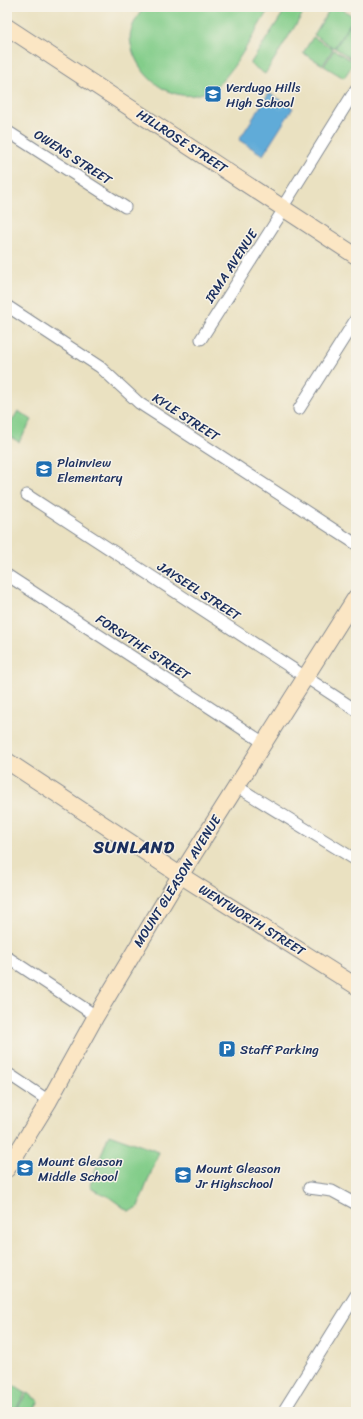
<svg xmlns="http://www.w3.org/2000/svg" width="363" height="1419" font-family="Sriracha,sans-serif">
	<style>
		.green { fill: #83cd8a; stroke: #4f7e74 }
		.water { fill: #60abd8; stroke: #3e6d9b }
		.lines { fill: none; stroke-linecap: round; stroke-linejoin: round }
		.street-casing { stroke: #828890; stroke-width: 13 }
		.secondary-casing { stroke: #828890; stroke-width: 18 }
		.street { stroke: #fff; stroke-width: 11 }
		.secondary { stroke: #fbe6c4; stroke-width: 16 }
		.labels { text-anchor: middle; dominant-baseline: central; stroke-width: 3; stroke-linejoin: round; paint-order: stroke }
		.poi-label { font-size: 13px; fill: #1b2f5e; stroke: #f7f3e8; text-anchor: start }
		.street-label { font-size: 13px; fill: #1b2f5e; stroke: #f7f3e8 }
		.district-label { font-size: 17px; font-weight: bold; letter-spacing: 1px; fill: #1b2f5e; stroke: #f7f3e8 }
	</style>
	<rect width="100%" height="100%" fill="#f7f3e8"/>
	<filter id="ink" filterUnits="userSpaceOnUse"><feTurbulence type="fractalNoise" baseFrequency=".025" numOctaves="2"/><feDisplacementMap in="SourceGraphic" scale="8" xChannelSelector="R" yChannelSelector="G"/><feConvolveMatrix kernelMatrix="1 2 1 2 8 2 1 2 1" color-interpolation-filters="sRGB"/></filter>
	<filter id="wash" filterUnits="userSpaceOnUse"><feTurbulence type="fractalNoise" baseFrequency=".012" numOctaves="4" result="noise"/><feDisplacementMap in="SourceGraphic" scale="16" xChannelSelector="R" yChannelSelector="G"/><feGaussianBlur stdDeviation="0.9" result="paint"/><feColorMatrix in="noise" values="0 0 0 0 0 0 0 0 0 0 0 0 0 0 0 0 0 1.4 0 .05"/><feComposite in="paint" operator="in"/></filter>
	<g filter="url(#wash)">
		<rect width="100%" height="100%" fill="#eae1c1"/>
		<path class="green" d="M144,7H270C258,26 232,76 215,87C183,109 144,85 133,52C131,45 129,38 131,31C133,23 139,14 144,7Z
			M287,7H307L265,74L250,64Z
			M331,7H339L354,17L334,48L314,35Z
			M355,17H356L355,61L335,48Z
			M313,37L333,49L323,65L303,53Z
			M334,50L354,62L344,78L324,66Z
			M18,411L32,420L19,442L7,435V429Z
			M109,1134L159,1152L137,1209L128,1211L109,1197L92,1189L90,1185Z
			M13,1385L25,1393L14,1412H7V1396Z
			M27,1393L39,1401L32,1412H15Z"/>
		<path class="water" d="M269,93L293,108L263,155L239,140Z"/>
	</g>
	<g filter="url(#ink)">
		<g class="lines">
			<g class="street-casing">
				<path id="street" d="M7,131L125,207
					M282,208L356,89
					M7,306L100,367L139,403L356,544
					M201,339L284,209
					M299,409L356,319
					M27,495L356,710
					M7,575L264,743
					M236,786L356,860
					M7,957L96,1016
					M7,1073L49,1101
					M309,1188L332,1191L356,1204
					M283,1412L356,1295"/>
			</g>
			<g class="secondary-casing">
				<path id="secondary" d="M7,27L356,256
					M7,761L180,875L356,986
					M7,1169L49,1101L96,1016L173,887L356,597"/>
			</g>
			<use href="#street" class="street"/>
			<use href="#secondary" class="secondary"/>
		</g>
	</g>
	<defs>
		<g id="school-square" transform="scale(0.9)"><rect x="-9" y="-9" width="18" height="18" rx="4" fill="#1f6fb2" stroke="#f7f3e8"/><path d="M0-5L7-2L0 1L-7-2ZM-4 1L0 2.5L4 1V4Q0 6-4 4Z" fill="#fff"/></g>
		<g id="parking-square" transform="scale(0.9)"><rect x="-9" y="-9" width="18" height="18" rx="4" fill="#1f6fb2" stroke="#f7f3e8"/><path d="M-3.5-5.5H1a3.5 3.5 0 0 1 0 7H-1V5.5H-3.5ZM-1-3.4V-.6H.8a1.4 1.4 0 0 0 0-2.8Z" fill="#fff"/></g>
	</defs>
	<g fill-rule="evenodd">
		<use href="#school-square" x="213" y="94"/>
		<use href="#school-square" x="44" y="469"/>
		<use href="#parking-square" x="227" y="1049"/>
		<use href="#school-square" x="25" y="1168"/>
		<use href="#school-square" x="183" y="1175"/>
	</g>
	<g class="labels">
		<g class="poi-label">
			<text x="226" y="87">Verdugo Hills<tspan x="226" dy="15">High School</tspan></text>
			<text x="57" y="462">Plainview<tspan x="57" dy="15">Elementary</tspan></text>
			<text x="240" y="1049">Staff Parking</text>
			<text x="38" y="1161">Mount Gleason<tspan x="38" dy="15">Middle School</tspan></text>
			<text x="196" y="1168">Mount Gleason<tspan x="196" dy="15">Jr Highschool</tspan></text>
		</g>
		<g class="street-label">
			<text transform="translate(182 141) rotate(33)">HILLROSE STREET</text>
			<text transform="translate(73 157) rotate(33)">OWENS STREET</text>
			<text transform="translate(231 266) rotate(-57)">IRMA AVENUE</text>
			<text transform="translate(186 417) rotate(33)">KYLE STREET</text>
			<text transform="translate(199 591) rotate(33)">JAYSEEL STREET</text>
			<text transform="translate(143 647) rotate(33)">FORSYTHE STREET</text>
			<text transform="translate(177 881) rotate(-58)">MOUNT GLEASON AVENUE</text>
			<text transform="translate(252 920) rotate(32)">WENTWORTH STREET</text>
		</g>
		<g class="district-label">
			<text x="134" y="847">SUNLAND</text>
		</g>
	</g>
	<rect width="363" height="1419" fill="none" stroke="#f7f3e8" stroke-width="24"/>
</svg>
